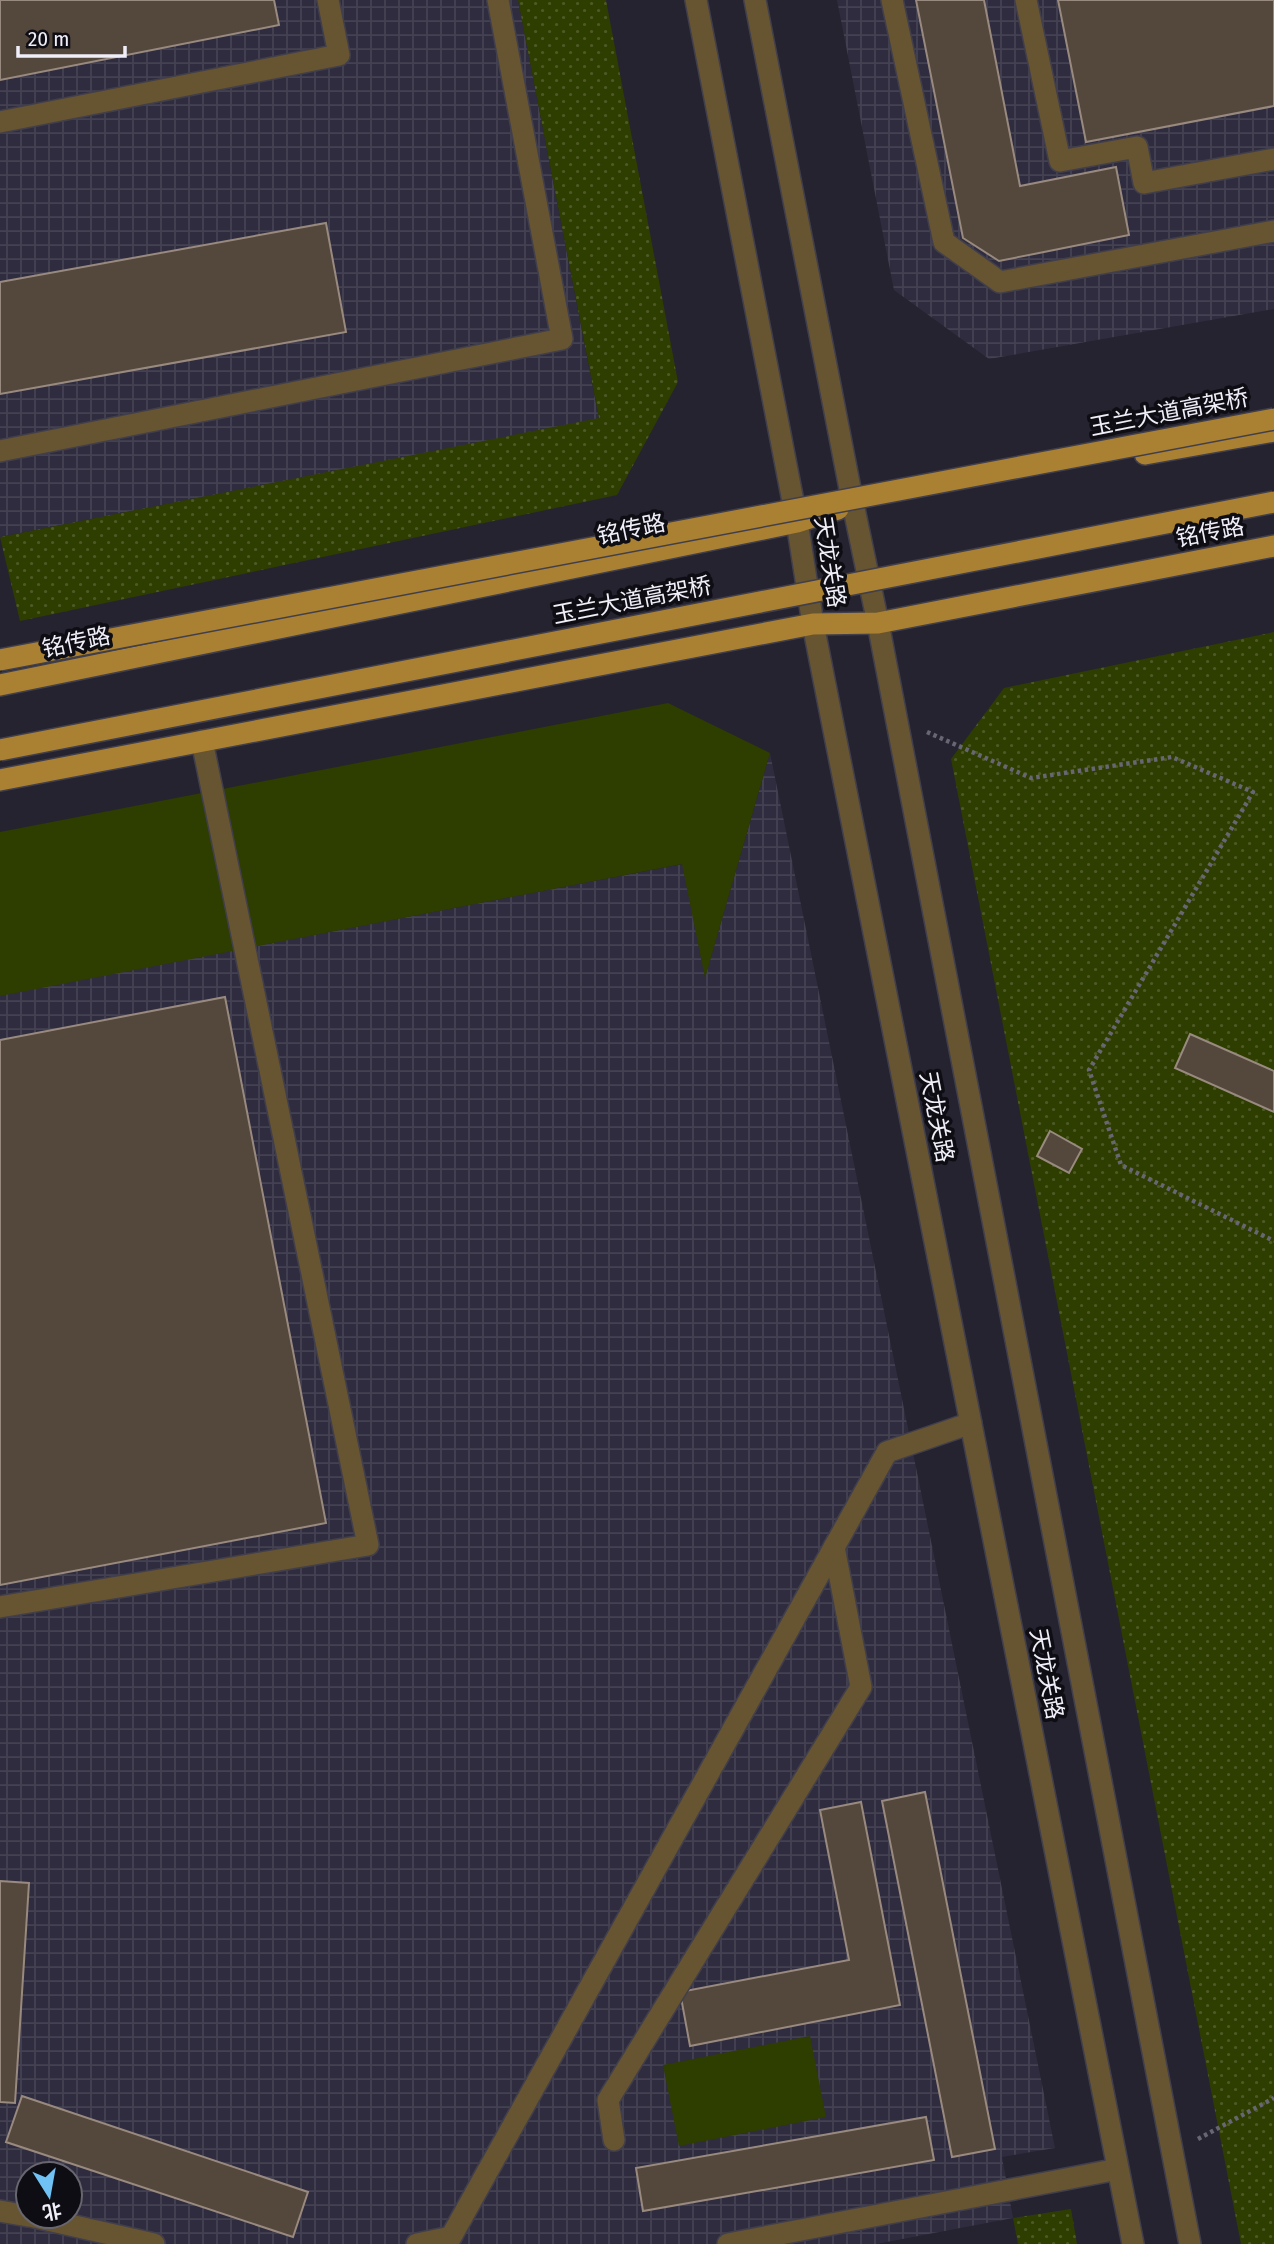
<svg xmlns="http://www.w3.org/2000/svg" width="1274" height="2244" font-family="'Fira Sans Condensed','Noto Sans SC',sans-serif">
	<style>
		.industrial { fill: url(#industrial-grid); fill-rule: evenodd }
		.grass { fill: url(#grass-dots) }
		.park { fill: #2e3d00 }
		.building { fill: #54473c; stroke: #998a7f; stroke-width: 2 }
		.lines { fill: none; stroke-linecap: round; stroke-linejoin: round }
		.minor-casing { stroke: #413f4c; stroke-width: 24 }
		.major-casing { stroke: #413f4c; stroke-width: 24 }
		.path { stroke: #686672; stroke-width: 4.5; stroke-dasharray: 3.5 3.5; stroke-linecap: butt }
		.minor { stroke: #675431; stroke-width: 21 }
		.major { stroke: #aa8132; stroke-width: 21 }
		.major-bridge-casing { stroke: #413f4c; stroke-width: 24; stroke-linecap: butt }
		.major-bridge { stroke: #aa8132; stroke-width: 21 }
		.labels { text-anchor: middle; dominant-baseline: central; stroke-width: 7; stroke-linejoin: round; paint-order: stroke }
		.street-label { font-size: 23px; fill: #f0eef8; stroke: #0e0d13 }
	</style>
	<defs>
		<pattern id="industrial-grid" width="8" height="8" patternUnits="userSpaceOnUse" patternTransform="scale(1.75)"><rect width="8" height="8" fill="#302c3f"/><path d="M0 4h8M4 0v8" fill="none" stroke="#444152"/></pattern>
		<pattern id="grass-dots" width="8" height="8" patternUnits="userSpaceOnUse" patternTransform="scale(1.75)"><rect width="8" height="8" fill="#2e3d00"/><path d="M2 2h.1M6 6h.1" fill="none" stroke="#4d5926" stroke-width="1.8" stroke-linecap="round"/></pattern>
	</defs>
	<rect width="100%" height="100%" fill="#252330"/>
	<path class="industrial" d="M0,0H518L599,419L0,537Z
		M837,0H1274V309L989,359L894,290Z
		M770,753L1055,2148L1002,2157L1013,2218L876,2244H0V995L683,864L705,977ZM28,2174H70V2216H28Z"/>
	<path class="grass" d="M518,0H606L678,382L617,495L20,621L0,537L599,418Z
		M1274,632V2244H1241L951,759L1004,688Z
		M1071,2209L1077,2244H1018L1013,2218Z"/>
	<path class="park" d="M668,703L770,753L705,978L682,864L0,996V832Z
		M810,2036L826,2117L679,2146L663,2065Z"/>
	<path class="building" d="M0,0H274L279,25L0,80Z
		M916,0H984L1020,186L1116,167L1129,235L999,261L963,238Z
		M1058,0H1274V106L1086,142Z
		M326,223L346,332L0,394V282Z
		M225,997L326,1523L0,1585V1040Z
		M1190,1034L1274,1071V1112L1175,1068Z
		M1050,1131L1082,1149L1069,1173L1037,1156Z
		M925,1792L995,2149L952,2157L882,1801Z
		M861,1802L900,2005L690,2046L680,1992L849,1960L820,1810Z
		M0,1881L29,1883L15,2103L0,2102Z
		M22,2096L308,2192L293,2237L6,2142Z
		M926,2117L934,2160L643,2211L636,2168Z"/>
	<g class="lines">
		<g class="minor-casing">
			<path id="minor" d="M696,0L797,522L813,624L1133,2244
				M755,0L853,504L878,623L1190,2244
				M892,0L944,242L1000,282L1274,231
				M1026,0L1060,161L1137,147L1144,183L1274,159
				M0,122L339,55L328,0
				M0,451L562,339L498,0
				M0,1607L368,1545L202,741
				M614,2140L608,2100L861,1687L834,1547
				M0,2211L28,2216
				M30,2216L154,2244
				M417,2244L451,2237L887,1452L971,1423
				M728,2244L1118,2169"/>
		</g>
		<g class="major-casing">
			<path id="major" d="M1145,454L1274,431
				M0,685L797,522L838,509
				M0,780L813,624L878,623L1274,546"/>
		</g>
		<path class="path" d="M927,732L1031,778L1172,757L1253,792L1089,1070L1121,1165L1274,1241
			M1198,2139L1274,2098"/>
		<use href="#minor" class="minor"/>
		<use href="#major" class="major"/>
		<g class="major-bridge-casing">
			<path id="major-bridge" d="M0,660L1274,419
				M0,750L1274,502"/>
		</g>
		<use href="#major-bridge" class="major-bridge"/>
	</g>
	<g class="labels">
		<g class="street-label">
			<text transform="translate(1169 412) rotate(-11)">玉兰大道高架桥</text>
			<text transform="translate(631 529) rotate(-12)">铭传路</text>
			<text transform="translate(1210 532) rotate(-11)">铭传路</text>
			<text transform="translate(830 562) rotate(81)">天龙关路</text>
			<text transform="translate(632 600) rotate(-11)">玉兰大道高架桥</text>
			<text transform="translate(76 642) rotate(-12)">铭传路</text>
			<text transform="translate(937 1117) rotate(79)">天龙关路</text>
			<text transform="translate(1047 1674) rotate(79)">天龙关路</text>
		</g>
	</g>
	<g transform="translate(49 2195) rotate(169)"><circle r="33" fill="#0e0d13" stroke="#68676f" stroke-width="2"/>
	<path d="M0-5L12 26L0 18L-12 26Z" fill="#70c1f4"/>
	<text y="-10" font-size="19" font-weight="bold" text-anchor="middle" fill="#f0eef8">北</text>
	</g>
	<path d="M18 46v10h107v-10" fill="none" stroke="#f0eef8" stroke-width="3.5"/>
	<text x="28" y="46" font-size="21" fill="#f0eef8" stroke="#0e0d13" stroke-width="5" paint-order="stroke">20 m</text>
</svg>
